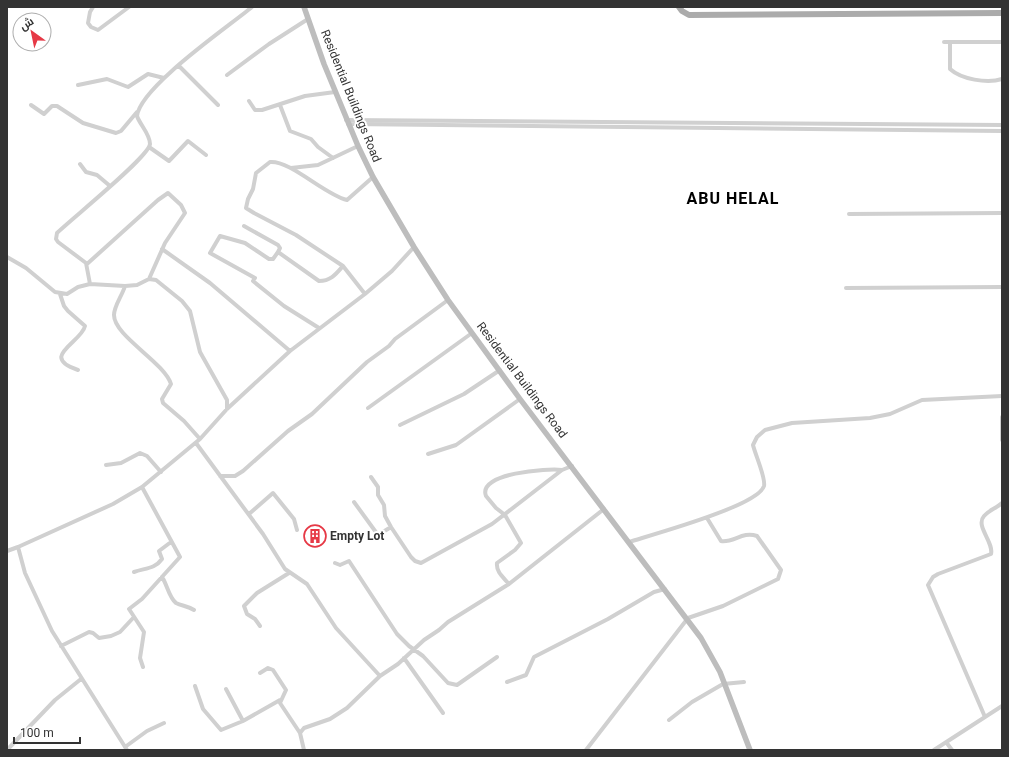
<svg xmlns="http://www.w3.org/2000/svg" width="1009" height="757" font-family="Roboto,Cairo,sans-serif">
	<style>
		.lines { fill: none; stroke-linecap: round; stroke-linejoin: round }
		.street { stroke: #d0d0d0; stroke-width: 4 }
		.secondary { stroke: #bdbdbd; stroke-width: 5.5 }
		.primary { stroke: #ababab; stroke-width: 6 }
		.labels { text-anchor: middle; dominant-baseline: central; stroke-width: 4; stroke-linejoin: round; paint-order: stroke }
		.street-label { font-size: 12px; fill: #333; stroke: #fff }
		.poi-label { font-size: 12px; font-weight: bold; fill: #333; stroke: #fff; text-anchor: start }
		.district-label { font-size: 16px; font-weight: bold; letter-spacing: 1px; fill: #000; stroke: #fff }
	</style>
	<rect width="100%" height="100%" fill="#fff"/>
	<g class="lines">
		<path class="street" d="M93,7L90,12L88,23L91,27L98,30L129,7
			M944,42H1002
			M950,42V69C961,79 987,84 1002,79
			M179,66L218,105
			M227,75L269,44L308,19
			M78,85L107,79L128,87L148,74L164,78
			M249,101L255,110H262L305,96L335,92
			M31,105L44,114L52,106H57L83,123L116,133L121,131L137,112
			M280,105L290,131L311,139L318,147L333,158
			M346,120L1002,125
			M348,124L1002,131
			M149,147L169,161L188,141L206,155
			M80,164L86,172L97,175L110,186
			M291,168L318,165L358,146
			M849,214L1002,213
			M244,226L278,245L280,248L278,252
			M162,249L210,283L290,351
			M7,257L26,268L55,292L67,294L78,287L90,284L125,286L137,285L149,279L156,280L182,301L190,311L200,352L227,400V409
			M87,264L158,200L168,193L181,205L185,213L165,243L149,279
			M90,284L86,263L58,242L56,239L57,233C70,220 149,157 150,144C150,134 140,125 137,116C140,87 228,27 252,7
			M125,286C122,296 114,306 114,315C114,336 164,362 171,384L162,399L163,403L184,421L200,439
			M846,288L1002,287
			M60,294L64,306L68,311L85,326C82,342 38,357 78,370
			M365,294L343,266L296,235L254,213L246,208L248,199L253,189L256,173L270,162C290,160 325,195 347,200L373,177
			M319,328L284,306L253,281L255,278L210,253L220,236L245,243L269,259H273L278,252L319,281C331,281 336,274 343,266
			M368,408L472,333
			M1002,417V440
			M400,425L464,394L500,370
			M196,443L263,534L285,569L307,584L336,628L380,676
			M428,454L456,445L520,399
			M106,465L121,463L140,453L147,456L161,472
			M220,476H235L243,471L288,431L312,414L367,362L389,346L395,339L448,300
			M371,477L378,487V495L384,505L385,516L391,527L411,557L415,561L421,563L492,524L562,470L572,466
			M142,487L180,557L142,599L129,609L144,632L140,658L143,667
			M354,502L378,535L391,527
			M249,514L273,493L294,519L297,530
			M629,542C651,535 758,506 764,486C766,478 755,454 753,445L757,437L765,430L792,423L870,418L890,414L922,400L1002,396
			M18,547L113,504L142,487L200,439L227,409L290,351L365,294L392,271L414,247
			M7,551L18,547L25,573L52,631L127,750
			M335,563L340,565L349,561L397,634L409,646L423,656L448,683L457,685L497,657
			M134,572C145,568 155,569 162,559L159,551L171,542
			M162,577C167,584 169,598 176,603C182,606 188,606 194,610
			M509,584C503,577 496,572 497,563L515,550L521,543L505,515L496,508L486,496C477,473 548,468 562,470
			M260,626L255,619L247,614L244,606L257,593L289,573
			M61,646L89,632L93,633L99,638L111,636L120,632L134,617
			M404,658L443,713
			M260,673L268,668L273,670L286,690L280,703L300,733
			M507,682L526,675L534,657L608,619L654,592L665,589
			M195,686L203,709L221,730L243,721L280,700
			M226,689L243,721
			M985,717L928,585L933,577L938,574L991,554C994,542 975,526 984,516C989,510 997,508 1002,503
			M669,720L692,702L723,684L744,682
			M946,742L952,750
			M125,747L147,731L164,723
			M7,750L55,700L81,679
			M304,750L300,733L304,728L330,719L347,708L380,676L398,664L424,640L439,630L448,622L509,584L604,509
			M586,750L688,618L723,606L778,579L781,570L757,536C742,531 734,543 721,541L707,518
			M934,750L1002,706"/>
		<path class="secondary" d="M304,7L324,64L358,146L373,177L414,247L448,300L520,399L701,638L720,672L750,750"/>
		<path class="primary" d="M679,7L682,11L689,15L1002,13"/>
	</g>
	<defs>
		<g id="building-ring" transform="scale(1.15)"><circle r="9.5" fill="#fff" stroke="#e63946" stroke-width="1.5"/><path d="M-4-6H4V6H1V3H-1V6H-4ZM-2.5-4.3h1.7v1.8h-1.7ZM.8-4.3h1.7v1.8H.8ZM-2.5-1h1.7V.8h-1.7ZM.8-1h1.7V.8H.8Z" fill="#e63946"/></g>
	</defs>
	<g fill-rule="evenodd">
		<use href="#building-ring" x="315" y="536"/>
	</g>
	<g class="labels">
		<g class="street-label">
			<text transform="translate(351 96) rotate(68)">Residential Buildings Road</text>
			<text transform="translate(522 380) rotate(53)">Residential Buildings Road</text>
		</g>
		<g class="poi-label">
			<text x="330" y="536">Empty Lot</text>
		</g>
		<g class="district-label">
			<text x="733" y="198">ABU HELAL</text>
		</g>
	</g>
	<rect width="1009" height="757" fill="none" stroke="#333333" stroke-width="16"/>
	<g transform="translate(32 32) rotate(327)"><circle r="19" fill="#ffffff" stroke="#adadad"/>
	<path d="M0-3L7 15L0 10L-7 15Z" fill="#e63946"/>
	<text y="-6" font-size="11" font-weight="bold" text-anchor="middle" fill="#333333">ش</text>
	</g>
	<path d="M14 737v6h66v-6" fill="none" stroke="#333333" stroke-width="2"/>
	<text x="20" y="737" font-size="12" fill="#333333" stroke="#ffffff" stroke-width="3" paint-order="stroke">100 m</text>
</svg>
